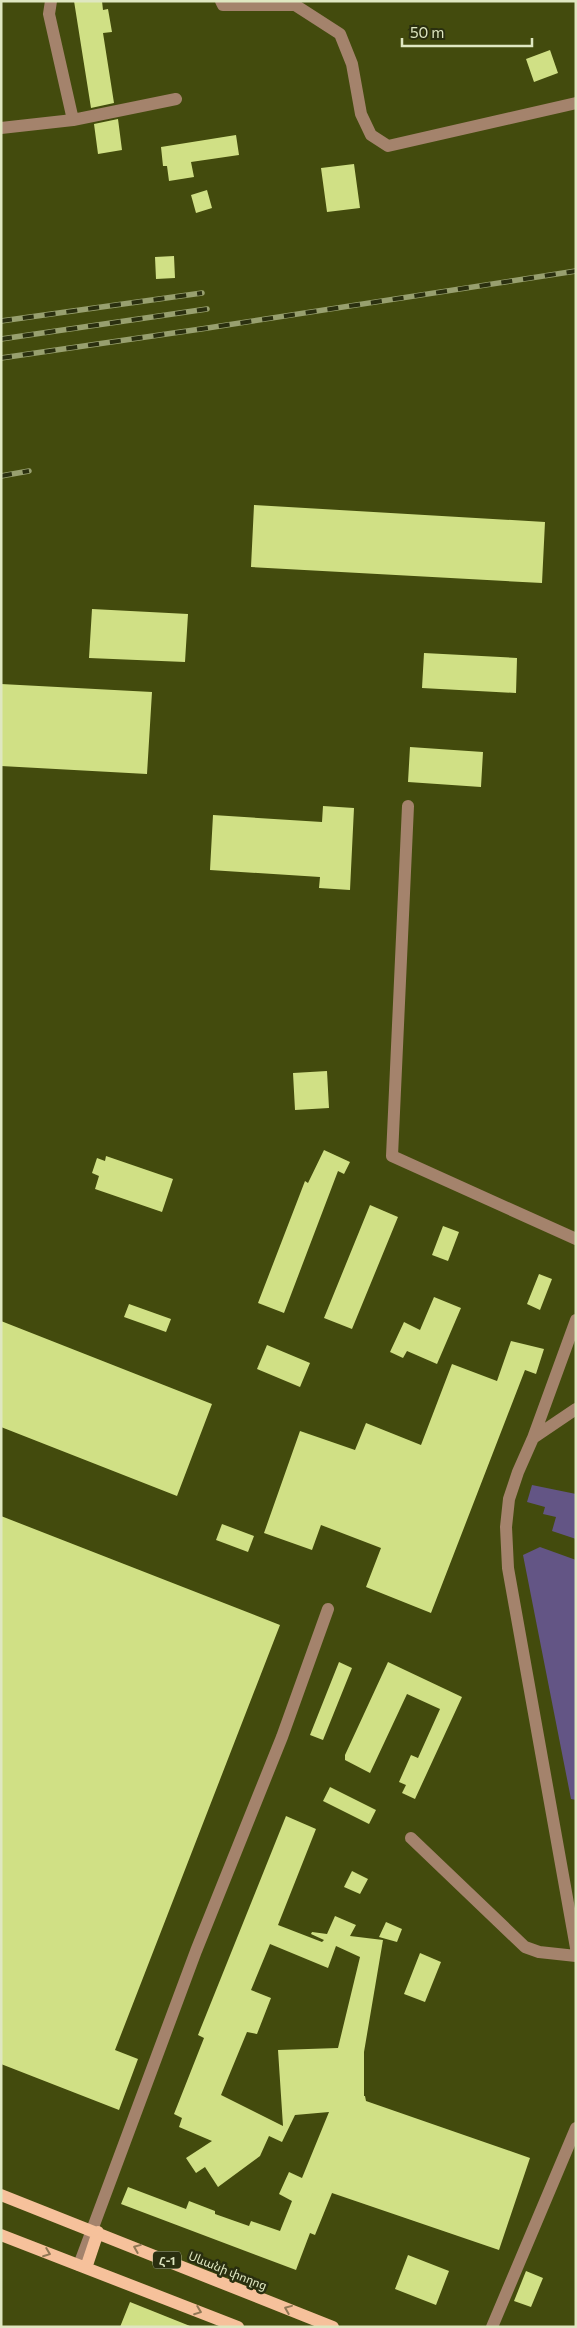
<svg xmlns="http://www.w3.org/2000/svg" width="577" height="2328" font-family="Commissioner,'Noto Sans Armenian',sans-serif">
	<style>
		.green { fill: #635585 }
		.building { fill: #d0e085; fill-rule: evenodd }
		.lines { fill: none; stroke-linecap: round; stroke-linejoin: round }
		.minor { stroke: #a4836c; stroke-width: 12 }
		.major { stroke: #f6c19b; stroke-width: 12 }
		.rail-casing { stroke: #98a06f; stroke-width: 5.5 }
		.rail { stroke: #2a2f0f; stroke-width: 4; stroke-dasharray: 11; stroke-linecap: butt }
		.oneway { stroke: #907855 }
		.labels { text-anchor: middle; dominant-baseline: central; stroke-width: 5; stroke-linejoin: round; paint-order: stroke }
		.shield { fill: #2a2f0f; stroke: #a9b08c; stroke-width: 1 }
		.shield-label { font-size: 11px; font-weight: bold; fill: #dfe7c1 }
		.street-label { font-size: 12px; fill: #dfe7c1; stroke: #2a2f0f }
	</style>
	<rect width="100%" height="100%" fill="#434b0d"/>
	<path class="green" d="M532,1485L576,1494V1539L552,1531L556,1517L543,1514L545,1507L527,1502Z
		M540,1547L576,1560V1800L571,1799L523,1555Z"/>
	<path class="building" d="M74,1H102L103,10L108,9L112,32L103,33L114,103L91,108Z
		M550,50L558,73L534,82L526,59Z
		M118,119L122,150L98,154L94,124Z
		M236,135L239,155L191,162L194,177L169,181L167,166H163L161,147Z
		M354,164L360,208L327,212L321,168Z
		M207,190L212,208L196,213L191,195Z
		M174,256L175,278L156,279L155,257Z
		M254,505L545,522L542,583L251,567Z
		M92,609L188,614L185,662L89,658Z
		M424,653L517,658L516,693L422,688Z
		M1,684L152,692L147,774L1,766Z
		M410,747L483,752L481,787L408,782Z
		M323,806L354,808L350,890L319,888L320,877L210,870L213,815L322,822Z
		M327,1071L329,1108L295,1110L293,1073Z
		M324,1150L350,1162L344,1174L338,1171L284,1313L258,1303L305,1181L308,1183Z
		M106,1156L173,1179L162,1212L95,1189L99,1176L92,1173L97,1158L105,1161Z
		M370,1205L398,1217L352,1329L324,1318Z
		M443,1226L459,1232L448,1261L432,1255Z
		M539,1274L552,1279L540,1310L527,1304Z
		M434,1297L461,1308L437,1364L407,1351L403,1358L390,1352L404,1322L420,1330Z
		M129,1304L171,1319L166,1332L124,1317Z
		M1,1321L212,1404L177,1496L1,1427Z
		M511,1341L544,1349L536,1374L525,1370L431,1613L366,1587L381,1548L321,1525L312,1550L264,1533L300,1431L355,1450L366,1423L421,1445L452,1364L497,1381Z
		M267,1345L310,1363L300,1387L257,1369Z
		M1,1516L280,1625L115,2050L138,2059L119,2110L1,2064Z
		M222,1524L254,1536L248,1552L216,1540Z
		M339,1662L352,1668L323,1740L310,1735Z
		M388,1662L462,1697L415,1799L402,1793L406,1785L399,1782L411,1755L418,1758L440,1709L407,1694L370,1773L345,1760V1755Z
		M330,1787L376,1810L369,1824L323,1801Z
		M286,1816L316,1829L278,1925L322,1942L324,1940L311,1934L312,1932L327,1934L335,1916L356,1925L350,1936L383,1940L364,2052V2096H365L366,2101L530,2158L499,2250L332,2193L315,2235L310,2233L296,2270L121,2204L128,2187L186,2209L189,2201L215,2211V2214L249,2226L251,2221L280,2231L292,2201L279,2194L289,2172L302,2178L329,2112L295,2115L282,2142L269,2136L260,2156L218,2187L205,2167L196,2173L186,2158L212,2141L179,2127L182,2118L174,2114L204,2038L198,2035ZM270,1944L328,1968L336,1946L360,1957L338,2048L278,2050L283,2126L221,2095L247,2032L257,2034L271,1998L251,1990Z
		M352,1871L368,1879L360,1894L344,1887Z
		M386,1922L402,1929L397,1942L379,1937Z
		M420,1953L441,1962L425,2002L404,1994Z
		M408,2255L449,2271L436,2305L395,2289Z
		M526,2271L543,2278L531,2307L514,2301Z
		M130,2302L190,2326V2327H120Z"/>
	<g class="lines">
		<path class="minor" d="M51,1L49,14L73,120
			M221,1L223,5H295L340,34L352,64L361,114L371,135L388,146L576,103
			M1,128L73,120L176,99
			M408,806L392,1156L576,1239
			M576,1409L533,1438L518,1472L509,1499L506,1527L508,1568L576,1948
			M533,1438L576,1320
			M411,1838L525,1947L539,1952L576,1956
			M79,2265L196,1951L282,1737L328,1609
			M492,2327L576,2128"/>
		<path class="major" d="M1,2195L333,2327
			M1,2235L238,2327
			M86,2268L98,2232"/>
		<g class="rail-casing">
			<path id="rail" d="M1,321L202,293
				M1,339L207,309
				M1,358L201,329L576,271
				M1,476L29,471"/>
		</g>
		<use href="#rail" class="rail"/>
	</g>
	<defs><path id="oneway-chevron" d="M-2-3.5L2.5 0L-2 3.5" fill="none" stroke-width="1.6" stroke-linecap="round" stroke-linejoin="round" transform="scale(1.25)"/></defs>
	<g class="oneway">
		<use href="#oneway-chevron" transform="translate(137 2248) rotate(-158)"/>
		<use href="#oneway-chevron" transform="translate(47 2253) rotate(21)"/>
		<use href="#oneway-chevron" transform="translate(288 2309) rotate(-158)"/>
		<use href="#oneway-chevron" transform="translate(198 2311) rotate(21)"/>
	</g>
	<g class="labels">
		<rect class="shield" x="153" y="2251.5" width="28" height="17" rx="4"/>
		<g class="shield-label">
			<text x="167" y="2260">Հ-1</text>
		</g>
		<g class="street-label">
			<text transform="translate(228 2270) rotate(22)">Սևանի փողոց</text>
		</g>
	</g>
	<rect width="577" height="2328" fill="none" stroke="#dfe7c1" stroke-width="5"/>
	<path d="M402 38v8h130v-8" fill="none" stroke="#dfe7c1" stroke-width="2.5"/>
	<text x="410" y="38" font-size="15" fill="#dfe7c1" stroke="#2a2f0f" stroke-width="4" paint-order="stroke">50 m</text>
</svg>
